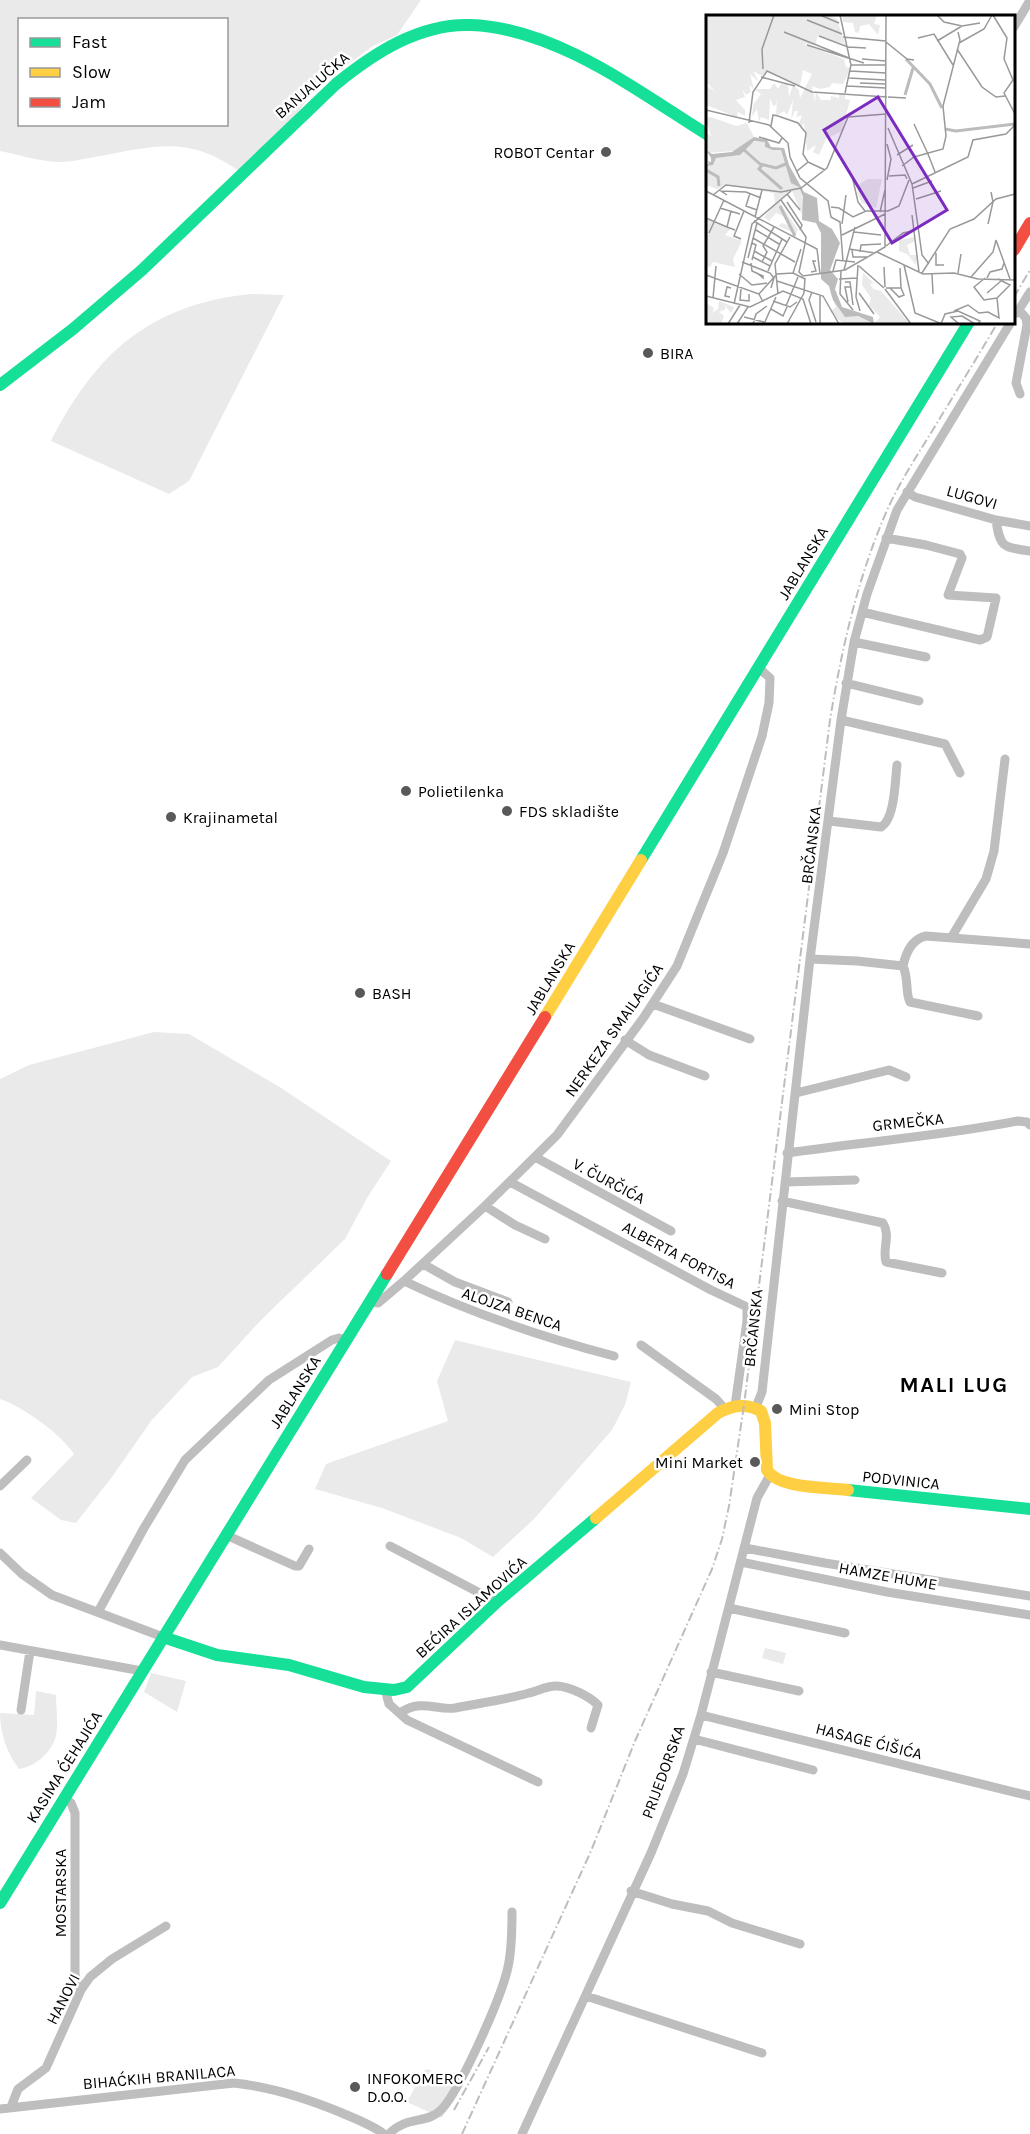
<svg xmlns="http://www.w3.org/2000/svg" width="1030" height="2134" font-family="Karla,sans-serif">
	<style>
		.green { fill: #eaeaea; fill-rule: evenodd }
		.lines { fill: none; stroke-linecap: round; stroke-linejoin: round }
		.street { stroke: #bebebe; stroke-width: 9 }
		.fast { stroke: #16e098; stroke-width: 12 }
		.slow { stroke: #ffcf43; stroke-width: 12 }
		.jam { stroke: #f24e42; stroke-width: 12 }
		.rail { stroke: #bdbdbd; stroke-width: 2; stroke-dasharray: 9 3 1.5 3; stroke-linecap: butt }
		.poi-dot { fill: #595959; stroke: #fff; stroke-width: 2 }
		.labels { text-anchor: middle; dominant-baseline: central; stroke-width: 5; stroke-linejoin: round; paint-order: stroke }
		.street-label { font-size: 16px; fill: #000; stroke: #fff }
		.poi-label { font-size: 16px; fill: #000; stroke: #fff; text-anchor: start }
		.district-label { font-size: 22px; font-weight: bold; letter-spacing: 1.5px; fill: #000; stroke: #fff }
		.inset-river { fill: none; stroke: #bcbcbc; stroke-width: 3 }
		.inset-road { fill: none; stroke: #999; stroke-width: 1.5 }
		.view { fill: #7b2cbf; fill-opacity: 0.15; stroke: #7b2cbf; stroke-width: 3 }
		.inset-edge { fill: none; stroke: #000; stroke-width: 3 }
	</style>
	<rect width="100%" height="100%" fill="#fff"/>
	<path class="green" d="M0,0H421L397,35L373,46L317,87L283,132L242,173C190,136 159,145 101,156C87,158 73,162 59,162C39,161 19,155 0,151ZM20,20H226V124H20Z
		M250,294L284,295L189,481L169,494L51,441C96,353 149,305 250,294Z
		M154,1032L189,1034L278,1086L391,1161L367,1198L345,1239L261,1320L218,1367L192,1377L151,1421L112,1477L76,1523L61,1520L31,1498L74,1454C60,1433 23,1407 0,1399V1079L29,1065Z
		M455,1340L631,1382L625,1405L612,1430L534,1519L493,1557L461,1538L382,1508L315,1489L326,1464L448,1421L437,1381Z
		M765,1648L786,1653L783,1664L762,1658Z
		M151,1673L186,1681L177,1712L144,1692Z
		M36,1691L56,1695C56,1706 59,1729 55,1739C50,1754 34,1767 19,1769C7,1754 0,1732 0,1713L34,1715Z
		M427,2069L459,2082L442,2118L407,2102L424,2071Z"/>
	<g class="lines">
		<path class="street" d="M1014,27L1029,2
			M1019,310L1026,318L1027,325L1016,383L1020,394
			M1017,313L1030,292
			M907,492L915,497L996,520L1030,526
			M996,520C1000,548 1003,547 1030,551
			M862,612L980,640L987,637L988,633L996,598L948,595L962,558L960,554L926,545L886,538
			M854,642L926,657
			M846,683L919,701
			M841,720L945,744L960,773
			M829,821L881,827C895,819 895,781 897,765
			M951,938L986,879L994,851L1005,759
			M810,959L857,961L903,966C906,952 912,939 926,936L1030,944
			M903,966C909,979 905,993 910,1002L978,1016
			M653,1004L750,1039
			M625,1040L649,1055L705,1076
			M796,1093L889,1070L906,1077
			M787,1153C864,1142 942,1136 1018,1121L1027,1122L1030,1125
			M535,1157L671,1231
			M510,1182L711,1290L745,1306L747,1309V1321L735,1406
			M785,1182L855,1180
			M782,1201L883,1223C891,1236 882,1248 886,1262L942,1273
			M485,1206L515,1225L545,1239
			M423,1264L455,1282L508,1302
			M404,1281C471,1313 542,1337 614,1356
			M370,1302L378,1303L404,1281L485,1206L557,1135L644,1017L677,966L723,853L762,736L769,703L770,678L759,668
			M641,1345L716,1399L725,1409
			M756,1407L762,1392L810,959L841,720L854,642L867,594L897,510L1011,322
			M0,1486L27,1460
			M226,1535L295,1566H299L309,1549
			M390,1546L497,1602
			M745,1548L825,1563L1030,1596
			M0,1553L22,1574L52,1595L163,1637
			M741,1562L887,1592L1030,1615
			M729,1608L845,1633
			M98,1612L144,1528L185,1460L269,1380L332,1340L339,1338L347,1340
			M0,1645L142,1671
			M711,1672L799,1691
			M385,1689L389,1704L407,1720L538,1782
			M21,1710L30,1651
			M400,1713C421,1698 437,1711 455,1708C479,1703 504,1700 529,1693C538,1691 546,1686 556,1686C569,1686 589,1696 598,1705L591,1728
			M701,1715L1030,1796
			M694,1739L813,1770
			M65,1798L71,1803L75,1813V1975L81,1990
			M631,1891L672,1904L708,1911L732,1923L800,1944
			M586,1996L762,2053
			M11,2107L18,2089L46,2068L81,1990L90,1977L112,1959L166,1926
			M0,2109L234,2083C272,2087 306,2098 342,2113C356,2119 372,2125 384,2134
			M389,2134C407,2115 427,2125 442,2109C461,2088 502,1996 508,1967C512,1949 512,1930 512,1912
			M522,2134L651,1853L683,1774L701,1715L757,1498L770,1475"/>
		<path class="fast" d="M0,385L73,329L142,270L336,84C374,53 420,23 471,25C556,28 639,92 708,135
			M641,860L969,322
			M848,1490L1030,1509
			M163,1637L217,1655L289,1665L364,1687L394,1690L407,1687L497,1602L596,1518
			M0,1903L387,1274"/>
		<path class="slow" d="M545,1017L641,860
			M596,1518L718,1413C733,1405 746,1403 761,1411L765,1423L767,1470C778,1489 827,1487 848,1490"/>
		<path class="jam" d="M1014,250L1030,223
			M387,1274L545,1017"/>
		<path class="rail" d="M1014,297L1030,270
			M454,2110L489,2047
			M462,2134L591,1851L635,1741L712,1569L722,1539L729,1506L744,1405L830,720C842,647 858,576 888,508C901,480 918,454 934,428C955,393 977,358 998,322"/>
	</g>
	<g class="poi-dot">
		<circle cx="606" cy="152" r="6"/>
		<circle cx="648" cy="353" r="6"/>
		<circle cx="406" cy="791" r="6"/>
		<circle cx="507" cy="811" r="6"/>
		<circle cx="171" cy="817" r="6"/>
		<circle cx="360" cy="993" r="6"/>
		<circle cx="777" cy="1409" r="6"/>
		<circle cx="755" cy="1462" r="6"/>
		<circle cx="355" cy="2087" r="6"/>
	</g>
	<g class="labels">
		<g class="street-label">
			<text transform="translate(312 85) rotate(-41)">BANJALUČKA</text>
			<text transform="translate(972 497) rotate(16)">LUGOVI</text>
			<text transform="translate(803 563) rotate(-59)">JABLANSKA</text>
			<text transform="translate(811 845) rotate(-83)">BRČANSKA</text>
			<text transform="translate(550 978) rotate(-59)">JABLANSKA</text>
			<text transform="translate(614 1030) rotate(-55)">NERKEZA SMAILAGIĆA</text>
			<text transform="translate(908 1122) rotate(-6)">GRMEČKA</text>
			<text transform="translate(609 1181) rotate(28)">V. ČURČIĆA</text>
			<text transform="translate(679 1255) rotate(28)">ALBERTA FORTISA</text>
			<text transform="translate(512 1309) rotate(19)">ALOJZA BENCA</text>
			<text transform="translate(753 1328) rotate(-84)">BRČANSKA</text>
			<text transform="translate(295 1392) rotate(-58)">JABLANSKA</text>
			<text transform="translate(901 1480) rotate(6)">PODVINICA</text>
			<text transform="translate(888 1576) rotate(10)">HAMZE HUME</text>
			<text transform="translate(471 1607) rotate(-42)">BEĆIRA ISLAMOVIĆA</text>
			<text transform="translate(869 1741) rotate(14)">HASAGE ĆIŠIĆA</text>
			<text transform="translate(64 1767) rotate(-58)">KASIMA ĆEHAJIĆA</text>
			<text transform="translate(663 1772) rotate(-70)">PRIJEDORSKA</text>
			<text transform="translate(60 1893) rotate(-90)">MOSTARSKA</text>
			<text transform="translate(63 1999) rotate(-63)">HANOVI</text>
			<text transform="translate(159 2077) rotate(-5)">BIHAĆKIH BRANILACA</text>
		</g>
		<g class="poi-label">
			<text x="594" y="152" text-anchor="end">ROBOT Centar</text>
			<text x="660" y="353">BIRA</text>
			<text x="418" y="791">Polietilenka</text>
			<text x="519" y="811">FDS skladište</text>
			<text x="183" y="817">Krajinametal</text>
			<text x="372" y="993">BASH</text>
			<text x="789" y="1409">Mini Stop</text>
			<text x="743" y="1462" text-anchor="end">Mini Market</text>
			<text x="367" y="2078">INFOKOMERC<tspan x="367" dy="18">D.O.O.</tspan></text>
		</g>
		<g class="district-label">
			<text x="954" y="1385">MALI LUG</text>
		</g>
	</g>
	<g transform="translate(706 15)">
		<rect width="309" height="309" fill="#fff"/>
		<path d="M0,0H121L131,4L139,29L112,21L109,30L97,29L138,44L140,52L145,53L137,69L126,68L124,72L114,74L106,71L109,87L110,77L115,85H125V81L133,83V78H139V84L144,85L136,116L120,124L113,140L107,137L110,130L101,136L98,108L95,112L93,109L96,100L90,102L92,96H89L85,105L87,85L81,100L78,96L70,101L71,82L70,90L67,91L64,83L63,105L55,102L53,107L51,94L46,102L47,90L55,79L43,70L45,77L40,80L36,74L39,82L30,85L39,95V101L32,97L31,102L0,90V70L11,78L0,67ZM97,55L106,59L94,83L93,75L87,70L83,82L82,69H75L72,74L68,68L64,74H48L44,59L53,67L47,56L56,61L62,56L94,71ZM171,0L168,9L174,10L172,20L163,9L154,11L153,18L149,17L147,8L137,7L136,1ZM5,102L30,111L41,108L48,122L28,136L2,138L0,118L5,121L0,103ZM44,127H59L60,133L75,135L84,163L87,159L85,168L92,169L100,193L96,200L86,176L73,186L92,215L90,219L72,211L76,208L86,212L79,202L70,198L63,206L58,202L69,189L68,178L22,170L11,174L0,170V151L7,150L10,143L34,140ZM176,164L170,193L156,188L151,178L153,170L161,164ZM0,203L25,213L19,220L36,226L27,244L29,252L7,247L4,252L0,251ZM208,222L209,226L201,230L204,240H212L210,250L201,239L193,236V225ZM157,258L168,268L164,269L167,274L175,276L204,309H168L174,302L163,290L165,283L156,270ZM122,272L139,301H152L165,308L139,309L130,303L124,296L130,292ZM13,286L28,292L25,298L18,289L20,294L13,297L18,301L15,309H0V288L8,293L6,298L12,294Z" fill="#eaeaea" fill-rule="evenodd"/>
		<path d="M48,122L61,125L65,132L78,133L83,150L98,177L111,183L113,206L126,214L134,228L124,255L132,264L129,274L136,292L167,302L168,309L152,301L139,302L127,285L123,271L115,264V218L110,208L96,205L97,182L93,172L85,168L75,135H67L59,132V127L48,126L34,140L10,143L7,150L0,151L3,148L0,146L5,147V143L0,135L6,139L26,137Z" fill="#bcbcbc"/>
		<path class="inset-river" d="M200,44L224,69L236,93M199,80L207,53M239,114L250,116L309,109M37,134L54,149L70,153L80,149M56,150L53,154L76,174M0,155L12,162L13,171M74,191L89,221"/>
		<path class="inset-road" d="M114,0L133,8M134,0L145,50L139,78M231,0L238,7L256,11L274,8M287,0L301,23L298,44L307,65L298,78L309,99M101,5L136,19M78,17L143,43M113,21L142,32L160,33M137,22L180,26M212,23L228,19L247,50M231,26L256,11M180,27L201,44L208,45M253,28L278,14L286,0M101,30L158,48M251,34L276,72L290,82L299,81M156,44L180,46M145,50H180M57,54L56,34L68,0M144,56L180,58M55,62L89,71M143,63L179,65M154,68L180,69M141,71L180,73M182,82L200,83M0,95L63,110L82,128L84,142L94,163L122,186L125,202L134,207L137,246M43,108L47,77L61,56L106,77L181,82M208,109L222,139M65,111L67,100L72,101L92,108L100,118L97,139L102,147L91,156M182,113L206,169L216,240L223,249M53,122L73,128L76,123M222,139L229,157M191,140L207,130M102,147L119,155M196,151L208,142L237,134L240,121L237,91L254,25L252,17M183,161L199,160L201,164M147,165L152,187L159,196M181,165L185,144L181,129M206,169L262,142L267,125L300,119L309,110M207,173L226,166M0,176L111,234L114,259M44,178L40,191L51,195M81,179L94,195M7,180L20,170L75,177L95,173L121,153L142,102L180,99M21,180L15,176L40,177L55,183M210,184L235,176M75,185L100,222L99,229M81,187L96,210L94,215M125,192L133,193L147,202L160,196H182L193,191L203,165M14,193L34,199M25,196L21,212L29,215M174,197L179,175M206,200L213,257M49,202L56,175M0,203L21,212M48,206L81,227M136,209L140,180M282,209L287,187L285,177M50,215L73,229M148,217L175,220M3,218L18,185M136,220L179,199M47,223L89,247M35,224L28,221L38,196M290,225L304,264M99,229L93,257L97,261L139,255L179,232L180,0M180,231L197,218L206,216M143,234L169,238M146,235L147,242H161M48,236L66,246M154,237L155,230L175,229M171,237L217,259L248,258L272,264L309,265M230,238V250H238M47,242L64,251M42,243L51,208M46,245L50,230L46,228M36,247L64,258L68,263L65,273M56,247L61,237L57,231L68,212M45,248L46,256L57,261V263L51,258M152,250L150,282L154,296M198,250L209,298L236,309M153,251L178,273M178,252L179,272M138,255L149,212M62,256L76,224M127,256L130,245L149,247M135,256L134,279L147,295M105,257L110,256L107,246H110M87,258L95,234M216,258L244,214L268,204L290,184L309,179M252,258L255,239M33,259L46,270L61,268M226,259L227,279M0,260L53,279L57,287M265,262L287,237L290,225M279,263L268,272L278,285L291,283L304,270L292,264M281,263L284,257L296,254L298,248M133,264L151,263M71,266L117,281L133,309M139,267H144L147,290M180,273H195L194,253M184,273L193,282L198,280L195,273M35,274L34,285L43,286V279M179,274L205,309M106,277L103,285L110,307M153,278L168,299M281,278L295,266M53,279L71,259L87,258L99,264M72,279L69,249L84,222M0,281L44,292L77,276L97,284L105,309M24,282L19,281L21,272L25,273M7,283L10,251M67,286L84,292L91,287M142,287L139,272H145M28,289L46,209L85,176M80,291L92,262M65,294L77,301L81,292M248,296L262,290L273,298L282,297L293,303L291,283M38,302L58,307M22,309L34,290M31,309L42,292M47,309L50,299L61,291M58,309L70,282M81,309L98,278L99,263M114,309V280M235,309L239,299L252,296L274,306L272,309M253,309L245,302L256,301L269,309"/>
		<path class="view" d="M172,82L241,195L186,228L118,115Z"/>
		<rect width="309" height="309" class="inset-edge"/>
	</g>
	<rect x="18" y="18" width="210" height="108" fill="#ffffff" stroke="#999999" stroke-width="1.5"/>
	<rect x="30" y="38" width="30" height="9" fill="#16e098" stroke="#999999" stroke-width="1.5"/>
	<text x="72" y="48" font-size="18" fill="#000000">Fast</text>
	<rect x="30" y="68" width="30" height="9" fill="#ffcf43" stroke="#999999" stroke-width="1.5"/>
	<text x="72" y="78" font-size="18" fill="#000000">Slow</text>
	<rect x="30" y="98" width="30" height="9" fill="#f24e42" stroke="#999999" stroke-width="1.5"/>
	<text x="72" y="108" font-size="18" fill="#000000">Jam</text>
</svg>
